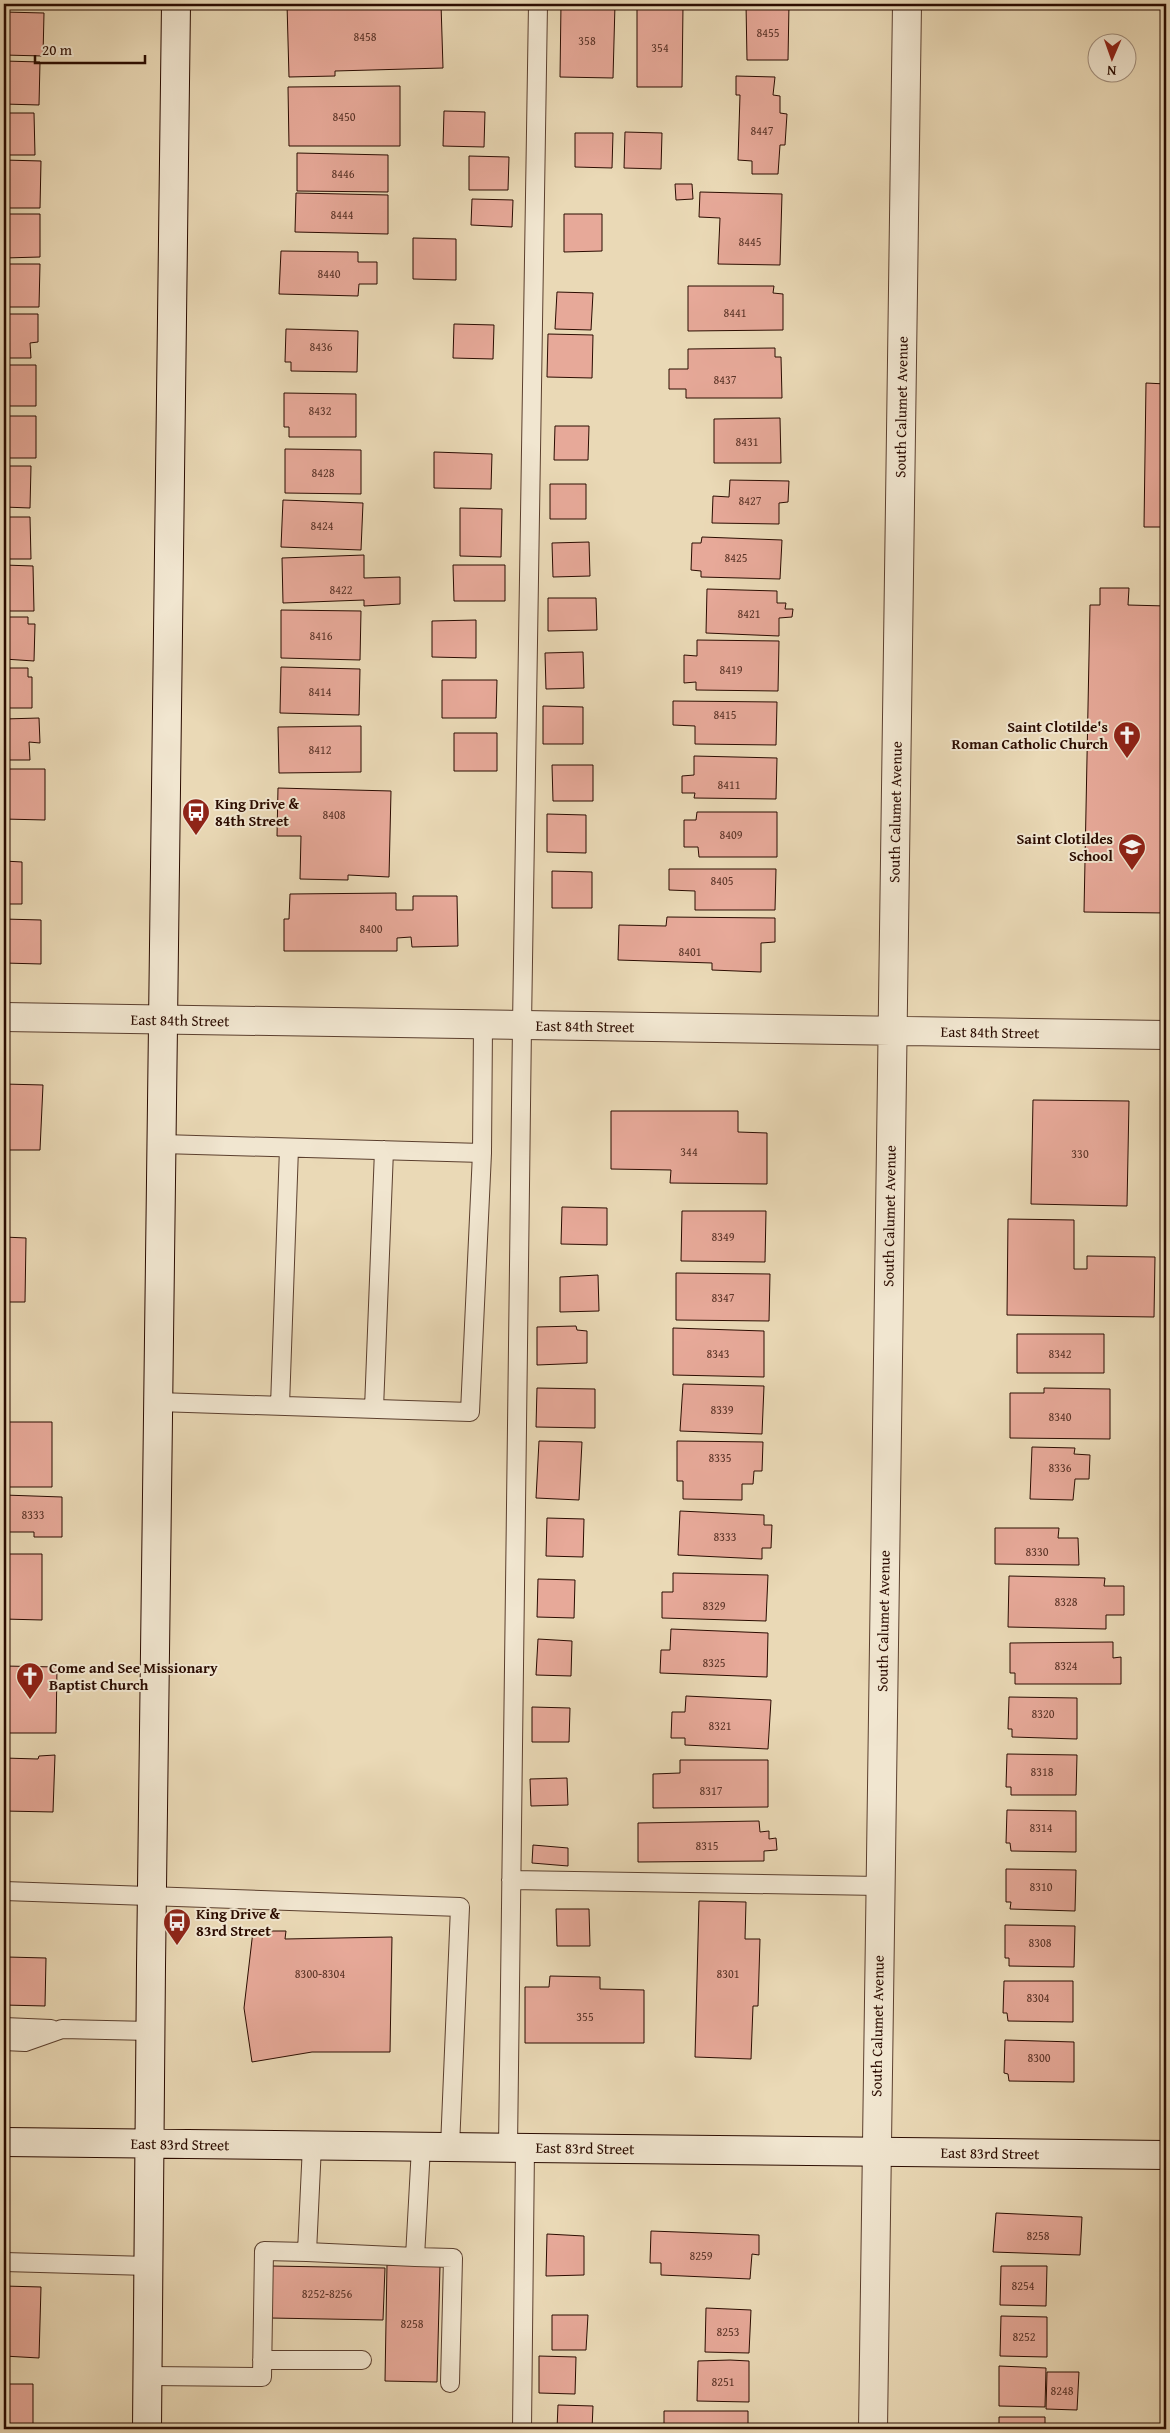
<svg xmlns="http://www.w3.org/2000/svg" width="1170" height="2433" font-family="'Gentium Book Plus',serif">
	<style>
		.building { fill: #e7a999; stroke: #2b0c01 }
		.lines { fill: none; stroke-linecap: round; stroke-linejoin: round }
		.lane-casing { stroke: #5b3f2e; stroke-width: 20 }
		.street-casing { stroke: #5b3f2e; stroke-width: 30 }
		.secondary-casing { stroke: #2b0c01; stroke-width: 30 }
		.lane { stroke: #f1e6d0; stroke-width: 18 }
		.street { stroke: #f1e6d0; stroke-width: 28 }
		.secondary { stroke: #f1e6d0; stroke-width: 28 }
		.labels { text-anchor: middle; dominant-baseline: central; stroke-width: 4; stroke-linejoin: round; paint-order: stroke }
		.number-label { font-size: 12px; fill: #5a3327 }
		.street-label { font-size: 15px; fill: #2b0c01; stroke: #f1e6d0 }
		.poi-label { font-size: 15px; font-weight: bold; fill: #2b0c01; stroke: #f1e6d0; text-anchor: start }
	</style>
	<rect width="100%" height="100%" fill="#ead9b6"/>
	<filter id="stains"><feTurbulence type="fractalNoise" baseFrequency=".004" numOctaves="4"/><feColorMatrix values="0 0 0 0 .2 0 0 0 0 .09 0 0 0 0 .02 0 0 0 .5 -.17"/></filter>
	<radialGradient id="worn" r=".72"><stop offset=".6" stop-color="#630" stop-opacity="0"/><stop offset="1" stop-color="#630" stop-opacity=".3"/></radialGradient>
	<path class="building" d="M4,4H42V6H4Z
		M287,4H441L443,68L335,71V76L289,77Z
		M561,4H615L613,78L560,77Z
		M746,4H789L788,60H747Z
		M637,6H683L682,87H637Z
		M4,12L44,13L43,56L4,55Z
		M4,61L40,62L39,105L4,104Z
		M736,76L775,77L773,95L780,96V113L787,114L785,145H780L778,174H752V161L738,160L740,95H736Z
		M400,86V146H289L288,87Z
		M444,111L485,112L484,147L443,146Z
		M4,113H34L35,155H4Z
		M625,132L662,133L661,169L624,168Z
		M575,133H613L612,168L575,167Z
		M297,153L388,155V192L297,191Z
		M469,156L509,157L508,190H469Z
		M4,160L41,161L40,208H4Z
		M675,184H692L693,199L676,200Z
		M700,192L782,194L780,265L718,264L720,218L699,217Z
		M296,193L388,195V234L295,232Z
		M472,199L513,200L512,227L471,225Z
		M4,214H40V257L4,258Z
		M564,214H602V251L564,252Z
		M413,238L456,239V280L413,279Z
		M281,251L358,252V262H377V284H359L358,296L279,294Z
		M4,264H40L39,307H4Z
		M688,286H774L773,293L783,294V330L688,331Z
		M557,292L593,293L591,330L555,329Z
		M4,314H38V342L30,343L31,358H4Z
		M454,324L494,325L493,359L453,358Z
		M286,329L358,331L357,372L291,371V362H285Z
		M548,334L593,335L592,378L547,377Z
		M775,348V357H781L782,398H686V389H669V369H688V349Z
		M4,365H36V406H4Z
		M1146,383L1166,384V527H1144Z
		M284,393L356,394V437H289V427H284Z
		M4,416H36V458H4Z
		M780,418L781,463H714V419Z
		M555,426H589L588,460H554Z
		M285,449L361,450V494L285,493Z
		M434,452L492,454L491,489L434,488Z
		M4,466H31L30,508L4,507Z
		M730,480L789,481L788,502L779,503V524L712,523L713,496L729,497Z
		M550,484H586V519H550Z
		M283,500L363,503L361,550L281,547Z
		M460,508L502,509L501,557L460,556Z
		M4,517H30L31,559H4Z
		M702,537L782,540L780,579L701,577V571L691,570L692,543H701Z
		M589,542L590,576L553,577L552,543Z
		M364,555V578L400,577V604L364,606V600L283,603L282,558Z
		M4,565L33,566L34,611H4Z
		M453,565H505V601H454Z
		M1100,588H1129L1128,605L1166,606V913L1084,912L1090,605H1100Z
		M707,589L777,591V603H786L785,609H793L792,617L779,618V636L706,633Z
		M548,598H596L597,630L548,631Z
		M281,610L361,611L360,660L281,658Z
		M4,617H28V624H35L34,661L4,659Z
		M476,620V658L432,657V621Z
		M697,640L779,641L778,691L696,690V682L684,683V655L697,656Z
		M583,652L584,688L546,689L545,653Z
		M281,667L360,669L359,715L280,713Z
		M4,668H28V677H32V708H4Z
		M442,680H497L496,718H442Z
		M673,701L777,702L776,745L695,744V726L673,725Z
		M543,706L583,707V744H543Z
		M39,718L40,743L29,742L30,760H4V719Z
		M361,726V772L279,773L278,727Z
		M454,733H497V771H454Z
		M694,756L777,758L776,799L694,798L695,793H682V776L694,775Z
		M552,765H593V801H553Z
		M4,769H45V820L4,819Z
		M278,788L391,791L389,877L348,875V880L300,879L301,836H277Z
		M697,812H777V857H699L698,847H684V820H696Z
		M547,814L586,815V853L547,852Z
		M4,861L22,862V904H4Z
		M669,869H776L775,910H695V891L669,890Z
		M552,871L592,872V908H552Z
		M396,893V910H413V896H457L458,946L412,947L411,937L397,938V951H284V919H289L290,894Z
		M667,917L775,918V942L761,943V972L712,970V963L618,960L619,925L666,926Z
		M4,919L41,920V964L4,963Z
		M4,1084L43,1085L40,1150H4Z
		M1033,1100L1129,1101L1127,1206L1031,1204Z
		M611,1111H738V1132L767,1133V1184L670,1183L671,1170L611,1169Z
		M562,1207L607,1208V1245L561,1244Z
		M682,1211H766L765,1262L681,1261Z
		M1008,1219L1074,1220V1269H1087V1256L1155,1257L1154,1317L1007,1315Z
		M4,1237L26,1238L25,1302H4Z
		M676,1273L770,1274L769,1321L676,1320Z
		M598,1275L599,1311L560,1312V1277Z
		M576,1326L577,1330L587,1331V1363L537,1365V1327Z
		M673,1328L764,1331V1377L673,1375Z
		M1017,1334H1104V1373H1017Z
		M683,1384L764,1386L762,1434L680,1431Z
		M537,1388L595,1389V1428L536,1427Z
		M1044,1388L1110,1389V1439L1010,1438V1393H1044Z
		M4,1422H52V1487H4Z
		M539,1441L582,1442L579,1500L536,1498Z
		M677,1441L763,1442L762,1471H754L753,1484H742V1500L683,1499V1481H677Z
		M1032,1447L1075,1448L1074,1454L1090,1455L1089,1479H1075L1073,1500L1030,1499Z
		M4,1495L62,1497V1537H34V1532H9L4,1536Z
		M680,1511L764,1515V1525H772L771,1548H762V1559L678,1555Z
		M547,1518L584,1519L583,1557L546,1556Z
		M995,1528H1059L1058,1538H1078L1079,1565L995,1564Z
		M4,1554H42V1620L4,1619Z
		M673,1573L768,1575L766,1621L662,1618V1592H673Z
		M1009,1576L1105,1578L1104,1586H1124V1615H1106V1629L1008,1627Z
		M538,1579L575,1580L574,1618L537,1617Z
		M671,1629L768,1633L767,1677L660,1673L661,1650H670Z
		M538,1639L572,1641L571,1676L536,1675Z
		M1113,1642V1658L1121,1657V1684H1015V1673H1010V1643Z
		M4,1666L57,1667L56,1733H4Z
		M686,1696L771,1700L768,1749L685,1745V1738H671L672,1712H685Z
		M1009,1697L1077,1698V1739L1012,1737V1729H1008Z
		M532,1707L570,1708L569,1742H532Z
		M1007,1754L1077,1755L1076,1795H1011V1787H1006Z
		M55,1755L53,1812L4,1811V1758L38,1759L39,1756Z
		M680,1760H768V1807L653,1808V1774L680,1773Z
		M567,1778L568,1805L531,1806L530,1779Z
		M1007,1810L1076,1811V1852L1011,1851L1010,1843H1006Z
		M759,1821L760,1832L769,1831V1839L776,1838L777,1850L764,1851V1861L638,1862V1823Z
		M533,1845L568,1848V1866L532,1863Z
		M1006,1869L1076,1870L1075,1911L1010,1909L1011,1902H1006Z
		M699,1901L746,1902L745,1939H760L758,2006H753L751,2059L695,2057Z
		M556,1909H589L590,1946H557Z
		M1005,1925L1075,1926L1074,1967L1009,1966V1958H1005Z
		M253,1931H286L285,1939L392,1937L390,2052H312L252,2062L244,2008Z
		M4,1949H7V1957L46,1958L45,2006L4,2005Z
		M550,1976L600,1977V1989L644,1990V2043H525V1987H549Z
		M1004,1981H1073V2022L1008,2021L1007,2013H1003Z
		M1005,2040L1074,2042V2082L1009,2081L1008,2074L1004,2073Z
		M996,2213L1082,2217L1080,2255L993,2252Z
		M651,2231L759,2235V2255L752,2254L750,2279L661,2275V2263H650Z
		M547,2234L584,2236V2275L546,2276Z
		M387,2265L440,2266L437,2382L385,2381Z
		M271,2266L385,2268L383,2320L270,2318Z
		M1001,2266H1047L1046,2306L1000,2305Z
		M4,2286L41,2287L39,2358L4,2356Z
		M706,2308L751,2310L749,2353L705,2352Z
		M552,2315H588L586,2350H552Z
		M1001,2316L1047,2317V2357L1000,2356Z
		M539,2356L576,2357L575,2394L539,2393Z
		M730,2360L749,2361V2402L697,2401L698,2361Z
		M999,2366L1046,2368L1045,2407L999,2406Z
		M1047,2372H1079L1077,2410L1046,2409Z
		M4,2384H33V2429H4Z
		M558,2405L593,2406L592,2429H557Z
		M664,2411H748V2429H664Z
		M999,2417H1045V2429H999Z"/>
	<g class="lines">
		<g class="lane-casing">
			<path id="lane" d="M162,1144L482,1153
				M158,1402L470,1412L482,1153L483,1025
				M280,1406L289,1148
				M374,1409L384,1150
				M511,1880L879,1886
				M4,1891L460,1907L450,2147
				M4,2027L51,2029
				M4,2041L25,2042L62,2029L150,2031
				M312,2145L307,2252L415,2257L421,2147
				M508,2148L522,1025L538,4
				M415,2257L453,2258L450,2383
				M4,2262L148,2266
				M262,2360H362
				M148,2376L262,2377L264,2251L307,2252
				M522,2429L525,2148"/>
		</g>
		<g class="street-casing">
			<path id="street" d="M4,1017L1166,1035
				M873,2429L907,4"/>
		</g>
		<g class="secondary-casing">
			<path id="secondary" d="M4,2142L1166,2155
				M147,2429L151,1966L176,4"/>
		</g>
		<use href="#lane" class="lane"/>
		<use href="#street" class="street"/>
		<use href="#secondary" class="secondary"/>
	</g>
	<defs>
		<g id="church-pin" transform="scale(1.4375)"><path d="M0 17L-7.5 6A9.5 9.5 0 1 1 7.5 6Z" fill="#8f2418" stroke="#f1e6d0"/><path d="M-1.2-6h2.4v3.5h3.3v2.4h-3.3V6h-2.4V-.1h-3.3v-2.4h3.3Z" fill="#fff"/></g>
		<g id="bus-pin" transform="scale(1.4375)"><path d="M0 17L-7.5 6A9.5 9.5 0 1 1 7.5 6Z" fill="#8f2418" stroke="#f1e6d0"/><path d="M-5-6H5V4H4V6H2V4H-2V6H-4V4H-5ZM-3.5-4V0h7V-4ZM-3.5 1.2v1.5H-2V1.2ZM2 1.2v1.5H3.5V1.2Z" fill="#fff"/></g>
		<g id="school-pin" transform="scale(1.4375)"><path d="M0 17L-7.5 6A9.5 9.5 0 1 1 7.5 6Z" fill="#8f2418" stroke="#f1e6d0"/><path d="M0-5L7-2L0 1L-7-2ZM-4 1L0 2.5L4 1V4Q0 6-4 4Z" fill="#fff"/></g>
	</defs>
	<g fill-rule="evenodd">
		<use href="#church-pin" x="1127" y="735"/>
		<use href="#bus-pin" x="196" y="812"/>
		<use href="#school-pin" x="1132" y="847"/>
		<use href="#church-pin" x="30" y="1676"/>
		<use href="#bus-pin" x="177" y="1922"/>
	</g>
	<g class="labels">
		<g class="number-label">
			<text x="768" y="32">8455</text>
			<text x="365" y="36">8458</text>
			<text x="587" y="40">358</text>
			<text x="660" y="47">354</text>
			<text x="344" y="116">8450</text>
			<text x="762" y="130">8447</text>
			<text x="343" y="173">8446</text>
			<text x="342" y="214">8444</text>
			<text x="750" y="241">8445</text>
			<text x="329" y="273">8440</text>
			<text x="735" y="312">8441</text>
			<text x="321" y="346">8436</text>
			<text x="725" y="379">8437</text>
			<text x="320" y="410">8432</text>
			<text x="747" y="441">8431</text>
			<text x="323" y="472">8428</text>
			<text x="750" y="500">8427</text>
			<text x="322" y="525">8424</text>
			<text x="736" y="557">8425</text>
			<text x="341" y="589">8422</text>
			<text x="749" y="613">8421</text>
			<text x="321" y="635">8416</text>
			<text x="731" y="669">8419</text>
			<text x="320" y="691">8414</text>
			<text x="725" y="714">8415</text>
			<text x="320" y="749">8412</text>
			<text x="729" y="784">8411</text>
			<text x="334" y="814">8408</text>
			<text x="731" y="834">8409</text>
			<text x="722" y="880">8405</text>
			<text x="371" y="928">8400</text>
			<text x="690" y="951">8401</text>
			<text x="689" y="1151">344</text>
			<text x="1080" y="1153">330</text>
			<text x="723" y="1236">8349</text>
			<text x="723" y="1297">8347</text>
			<text x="718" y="1353">8343</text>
			<text x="1060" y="1353">8342</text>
			<text x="722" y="1409">8339</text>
			<text x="1060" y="1416">8340</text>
			<text x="720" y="1457">8335</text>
			<text x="1060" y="1467">8336</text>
			<text x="33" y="1514">8333</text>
			<text x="725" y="1536">8333</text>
			<text x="1037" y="1551">8330</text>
			<text x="1066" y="1601">8328</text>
			<text x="714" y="1605">8329</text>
			<text x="714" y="1662">8325</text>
			<text x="1066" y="1665">8324</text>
			<text x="1043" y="1713">8320</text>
			<text x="720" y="1725">8321</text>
			<text x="1042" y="1771">8318</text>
			<text x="711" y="1790">8317</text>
			<text x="1041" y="1827">8314</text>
			<text x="707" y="1845">8315</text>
			<text x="1041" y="1886">8310</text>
			<text x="1040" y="1942">8308</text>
			<text x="320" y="1973">8300-8304</text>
			<text x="728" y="1973">8301</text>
			<text x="1038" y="1997">8304</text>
			<text x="585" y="2016">355</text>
			<text x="1039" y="2057">8300</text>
			<text x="1038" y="2235">8258</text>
			<text x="701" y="2255">8259</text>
			<text x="1023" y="2285">8254</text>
			<text x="327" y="2293">8252-8256</text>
			<text x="412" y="2323">8258</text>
			<text x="728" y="2331">8253</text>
			<text x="1024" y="2336">8252</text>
			<text x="723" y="2381">8251</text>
			<text x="1062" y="2390">8248</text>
		</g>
		<g class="street-label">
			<text transform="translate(901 407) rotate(-89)">South Calumet Avenue</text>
			<text transform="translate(895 812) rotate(-89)">South Calumet Avenue</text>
			<text transform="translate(180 1020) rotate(1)">East 84th Street</text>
			<text transform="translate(585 1026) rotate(1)">East 84th Street</text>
			<text transform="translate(990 1032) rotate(1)">East 84th Street</text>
			<text transform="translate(889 1216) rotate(-89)">South Calumet Avenue</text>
			<text transform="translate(883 1621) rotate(-89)">South Calumet Avenue</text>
			<text transform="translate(877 2026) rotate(-89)">South Calumet Avenue</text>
			<text transform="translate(180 2144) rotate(1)">East 83rd Street</text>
			<text transform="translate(585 2148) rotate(1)">East 83rd Street</text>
			<text transform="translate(990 2153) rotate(1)">East 83rd Street</text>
		</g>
		<g class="poi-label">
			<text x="1108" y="726" text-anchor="end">Saint Clotilde's<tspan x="1108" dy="17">Roman Catholic Church</tspan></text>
			<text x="215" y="803">King Drive &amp;<tspan x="215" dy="17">84th Street</tspan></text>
			<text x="1113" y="838" text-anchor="end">Saint Clotildes<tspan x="1113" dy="17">School</tspan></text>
			<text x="49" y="1667">Come and See Missionary<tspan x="49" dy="17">Baptist Church</tspan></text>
			<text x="196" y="1913">King Drive &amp;<tspan x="196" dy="17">83rd Street</tspan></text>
		</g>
	</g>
	<rect width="1170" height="2433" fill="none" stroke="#ead9b6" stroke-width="20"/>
	<rect x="5" y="5" width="1160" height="2423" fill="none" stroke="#2b0c01" stroke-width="2.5"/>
	<rect x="10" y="10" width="1150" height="2413" fill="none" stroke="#2b0c01"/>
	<g transform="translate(1112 58) rotate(182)"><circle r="24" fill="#f1e6d0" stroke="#a28f7d"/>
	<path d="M0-4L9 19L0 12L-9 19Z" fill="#8f2418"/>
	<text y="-8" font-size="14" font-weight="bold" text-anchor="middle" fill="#2b0c01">N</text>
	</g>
	<path d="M35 55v8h110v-8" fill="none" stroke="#2b0c01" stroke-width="2.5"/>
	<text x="42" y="55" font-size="15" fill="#2b0c01" stroke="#f1e6d0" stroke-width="4" paint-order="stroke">20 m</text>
	<rect width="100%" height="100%" filter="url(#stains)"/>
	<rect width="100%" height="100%" fill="url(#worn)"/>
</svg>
